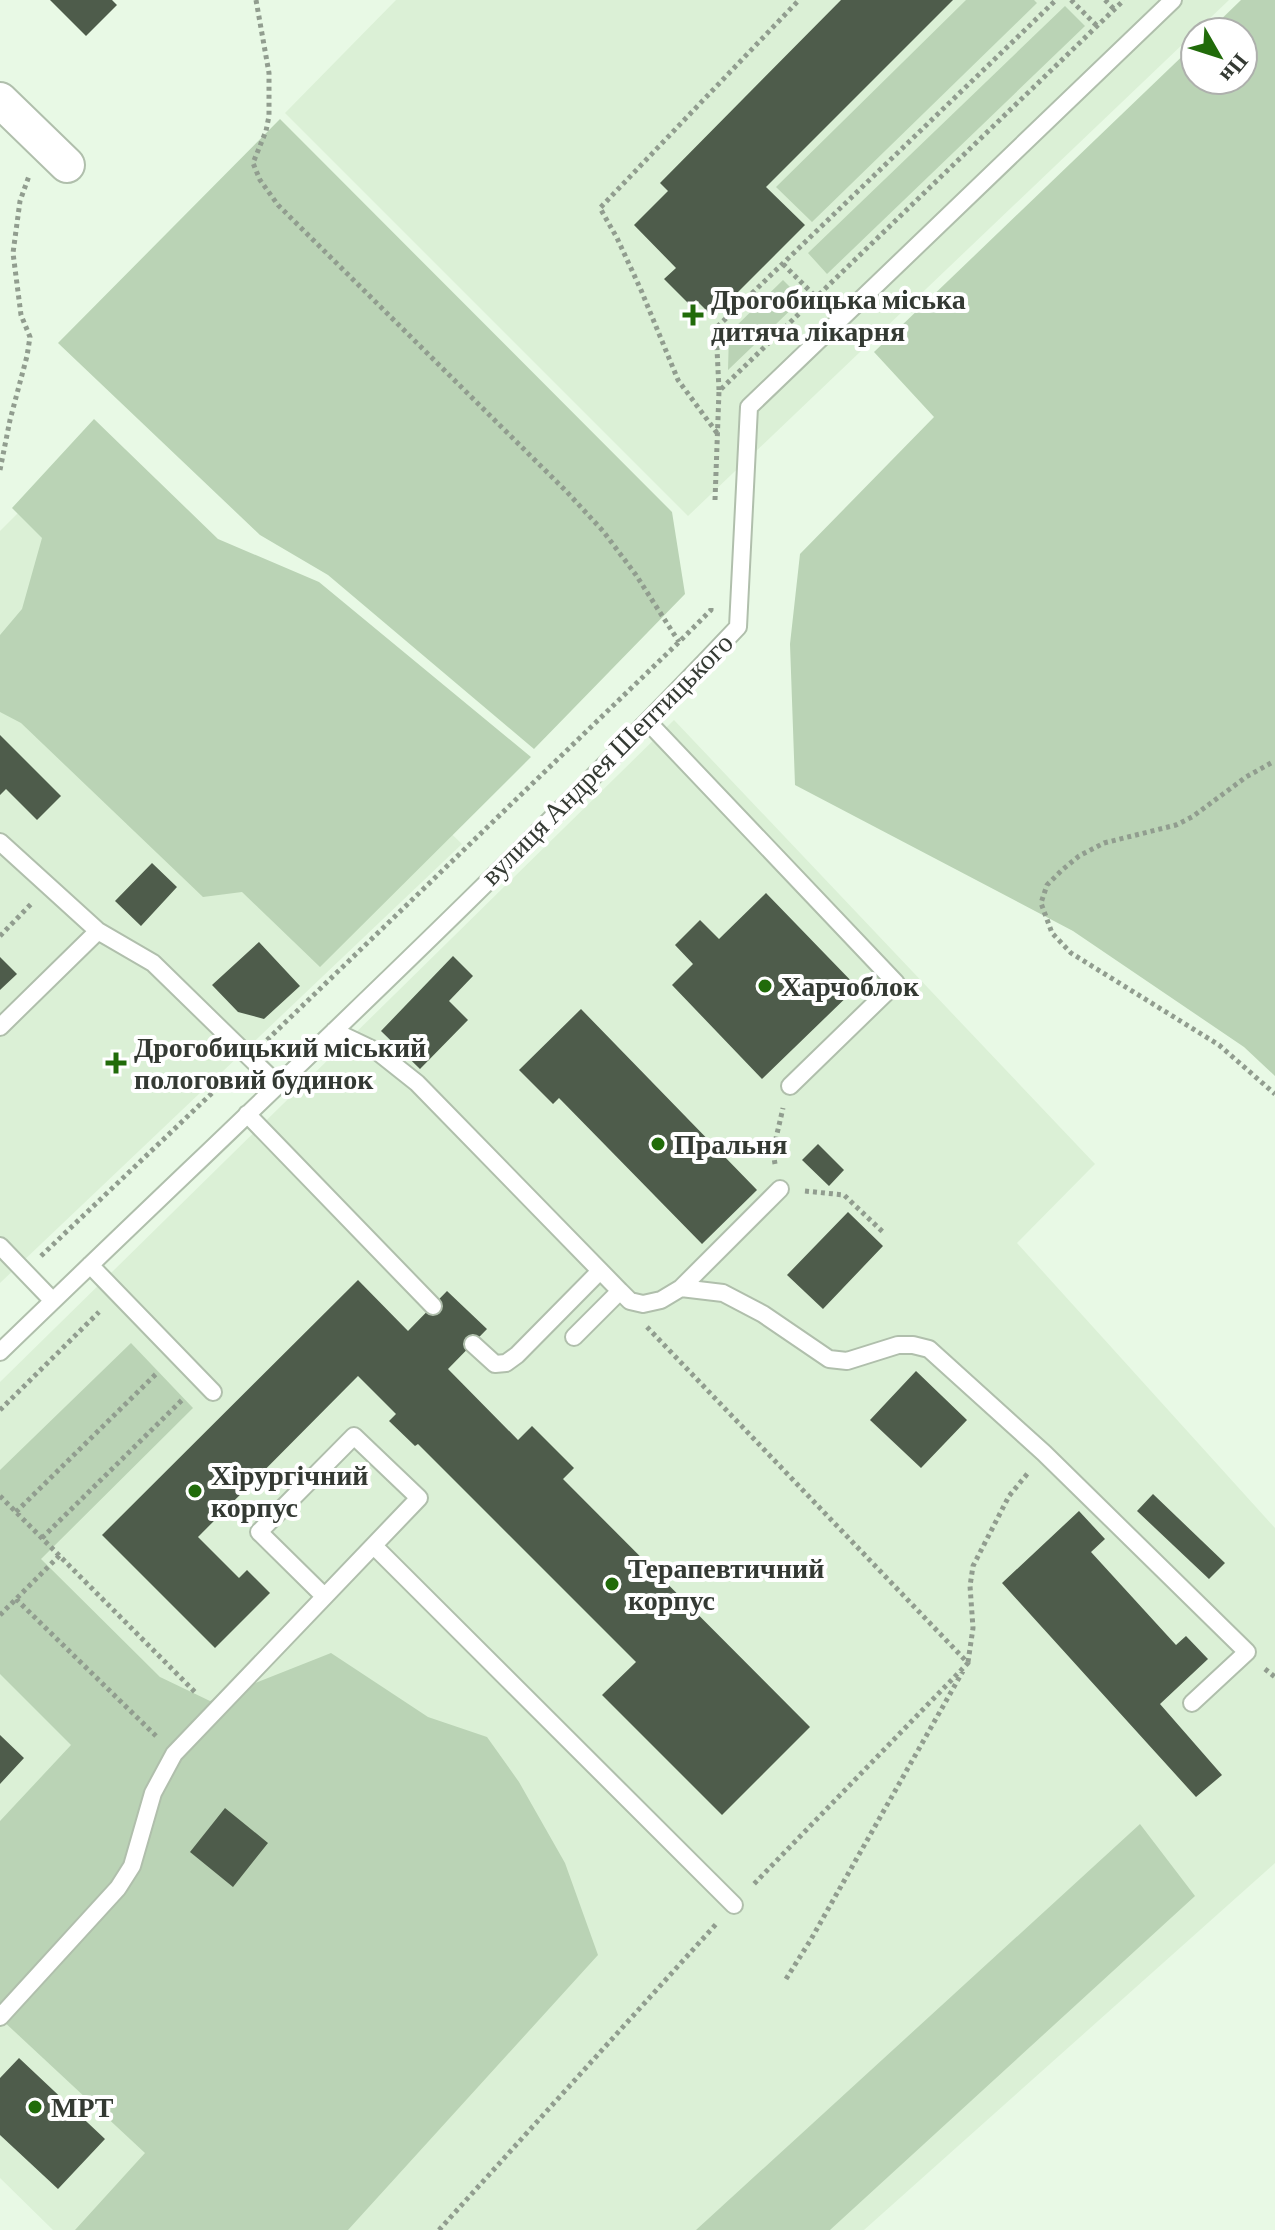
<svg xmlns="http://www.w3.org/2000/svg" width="1275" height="2230" font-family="'Crimson Pro',serif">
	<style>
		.built { fill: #dbf0d6 }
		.green { fill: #bad3b5 }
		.building { fill: #4e5c4b }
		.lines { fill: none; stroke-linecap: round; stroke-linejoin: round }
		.service-casing { stroke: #b0bfac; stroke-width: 20 }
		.minor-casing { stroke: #b0bfac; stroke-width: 38 }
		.path { stroke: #919d8f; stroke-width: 5; stroke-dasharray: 4 4; stroke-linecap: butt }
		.service { stroke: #fff; stroke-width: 16 }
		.minor { stroke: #fff; stroke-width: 34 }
		.poi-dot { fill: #216b0a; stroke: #fff; stroke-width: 3 }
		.labels { text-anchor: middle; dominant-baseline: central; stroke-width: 8; stroke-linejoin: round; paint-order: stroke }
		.poi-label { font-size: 28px; font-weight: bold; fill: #343a33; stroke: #fff; text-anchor: start }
		.street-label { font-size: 28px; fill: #343a33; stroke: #fff }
	</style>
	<rect width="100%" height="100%" fill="#e8f9e5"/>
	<path class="built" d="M396,0H1229L688,516L285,113Z
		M68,463L462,844L0,1283V531Z
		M674,720L1095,1164L1017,1243L1275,1528V1863L864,2230H53L0,2178V1382Z"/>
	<path class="green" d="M966,0H1034L1037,3L812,222L776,187Z
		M1241,0H1275V1076L1244,1047L1073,931L795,785L790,644L800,554L934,417L874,352L1195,44V80H1243V32H1208Z
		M1065,6L1085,26L827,274L808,253Z
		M280,119L672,512L685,594L534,749L328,575L260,535L58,343Z
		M783,280L802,299L728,370L729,333Z
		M94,419L218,539L319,582L531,757L320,967L242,892L203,897L21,723L0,712V635L22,609L42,538L12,508Z
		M131,1343L193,1408L41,1559L160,1677L210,1701L331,1653L428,1717L487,1737L519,1782L565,1863L598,1955L348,2230H75L145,2153L0,2018V1821L71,1745L0,1674V1470Z
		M1140,1824L1195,1896L830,2230H696Z"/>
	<path class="building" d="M50,0H112L117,5L86,36Z
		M841,0H953L766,187L805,225L713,317L696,300L690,305L664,279L676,268L634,225L668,191L660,183Z
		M0,735L61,796L37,820L6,789L0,795Z
		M152,863L177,887L141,926L115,901Z
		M766,893L857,987L762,1079L672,985L693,964L675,945L700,920L719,939Z
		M259,942L300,986L264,1019L238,1012L212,985Z
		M453,956L473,976L449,1001L468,1020L420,1069L381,1031Z
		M0,957L17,974L0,990Z
		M581,1009L757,1190L702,1244L559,1098L553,1104L519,1070Z
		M818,1144L844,1170L829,1186L802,1160Z
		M848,1212L883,1246L823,1309L787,1275Z
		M358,1280L408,1331L447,1291L487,1329L448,1369L518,1440L532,1426L574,1468L563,1479L810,1727L722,1815L602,1695L636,1662L418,1444L415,1446L389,1421L396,1414L358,1376L198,1537L239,1578L247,1570L270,1593L215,1648L102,1535Z
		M916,1371L967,1420L921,1468L870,1420Z
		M1153,1494L1225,1563L1209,1579L1137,1511Z
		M1079,1511L1105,1539L1091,1552L1176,1645L1186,1636L1208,1659L1160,1704L1222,1775L1196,1797L1002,1583Z
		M0,1735L24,1758L0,1784Z
		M225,1808L268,1843L233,1887L190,1852Z
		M19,2058L105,2139L58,2189L0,2135V2078Z"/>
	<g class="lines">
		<g class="service-casing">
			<path id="service" d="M648,722L896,983L790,1086
				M0,842L98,931L153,963L278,1085
				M0,1027L98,931
				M334,1031L378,1052L417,1083L620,1291L574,1337
				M247,1114L433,1306
				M0,1246L53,1301
				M90,1265L213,1392
				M681,1288L780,1189
				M620,1291L630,1301L643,1304L661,1300L681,1288L723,1293L763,1314L829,1359L847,1361L898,1345H913L929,1349L1044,1453L1247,1652L1192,1703
				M473,1344L495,1364L506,1363L517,1355L600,1271
				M0,1352C248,1112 501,878 738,627L749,407L1173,0
				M374,1546L734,1905
				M0,2017L118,1888L132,1866L153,1793L174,1754L419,1498L354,1436L259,1532L324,1596"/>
		</g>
		<g class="minor-casing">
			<path id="minor" d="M0,100L67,165"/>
		</g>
		<path class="path" d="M256,0L269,73V116L266,131L253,163L260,180L278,205L567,492L603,531L636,575L679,642
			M1071,0L1097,26
			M1105,0L1114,9
			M783,264L816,297
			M719,390L716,328L1056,0
			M717,433L678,380L641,290L617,238L600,208L799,0
			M0,470L10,420L27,356L30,337L21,315L13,253L20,201L29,176
			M715,500L719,391L1124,0
			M1271,763L1246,777L1192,817L1176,825L1104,843L1079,856L1062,870L1047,885L1041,903L1052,933L1071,953L1219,1045L1275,1094
			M0,936L31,904
			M267,1040L679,642L711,610V606
			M775,1164L773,1151L783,1108
			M805,1191L844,1195L885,1234
			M41,1256L231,1075
			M647,1327L968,1663L752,1886
			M0,1410L99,1312
			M0,1496L197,1694
			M16,1512L158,1372
			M42,1538L184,1398
			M16,1599L156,1736
			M0,1615L60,1555
			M968,1662L973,1628L970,1586L973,1566L1009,1496L1028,1473
			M1265,1669L1275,1677
			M786,1979L810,1941L963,1671
			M439,2230L718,1922"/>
		<use href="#service" class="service"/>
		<use href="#minor" class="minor"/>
	</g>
	<g class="poi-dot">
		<path d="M689 303h8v8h8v8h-8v8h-8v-8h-8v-8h8z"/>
		<circle cx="765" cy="986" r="8"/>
		<path d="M112 1051h8v8h8v8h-8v8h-8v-8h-8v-8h8z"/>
		<circle cx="658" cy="1144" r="8"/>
		<circle cx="195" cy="1491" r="8"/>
		<circle cx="612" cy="1584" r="8"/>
		<circle cx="35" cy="2107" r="8"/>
	</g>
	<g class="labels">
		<g class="poi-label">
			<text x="711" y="299">Дрогобицька міська<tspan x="711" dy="32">дитяча лікарня</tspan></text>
			<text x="781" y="986">Харчоблок</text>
			<text x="134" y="1047">Дрогобицький міський<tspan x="134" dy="32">пологовий будинок</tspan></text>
			<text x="674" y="1144">Пральня</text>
			<text x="211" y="1475">Хірургічний<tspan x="211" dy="32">корпус</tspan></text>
			<text x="628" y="1568">Терапевтичний<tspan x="628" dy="32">корпус</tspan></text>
			<text x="51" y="2107">МРТ</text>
		</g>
		<g class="street-label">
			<text transform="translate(607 759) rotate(-45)">вулиця Андрея Шептицького</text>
		</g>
	</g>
	<g transform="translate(1219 56) rotate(129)"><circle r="38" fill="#ffffff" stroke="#aeb0ad" stroke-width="2"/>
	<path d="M0-6L14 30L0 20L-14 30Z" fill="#216b0a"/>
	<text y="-12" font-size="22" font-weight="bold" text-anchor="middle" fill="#343a33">Пн</text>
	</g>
</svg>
